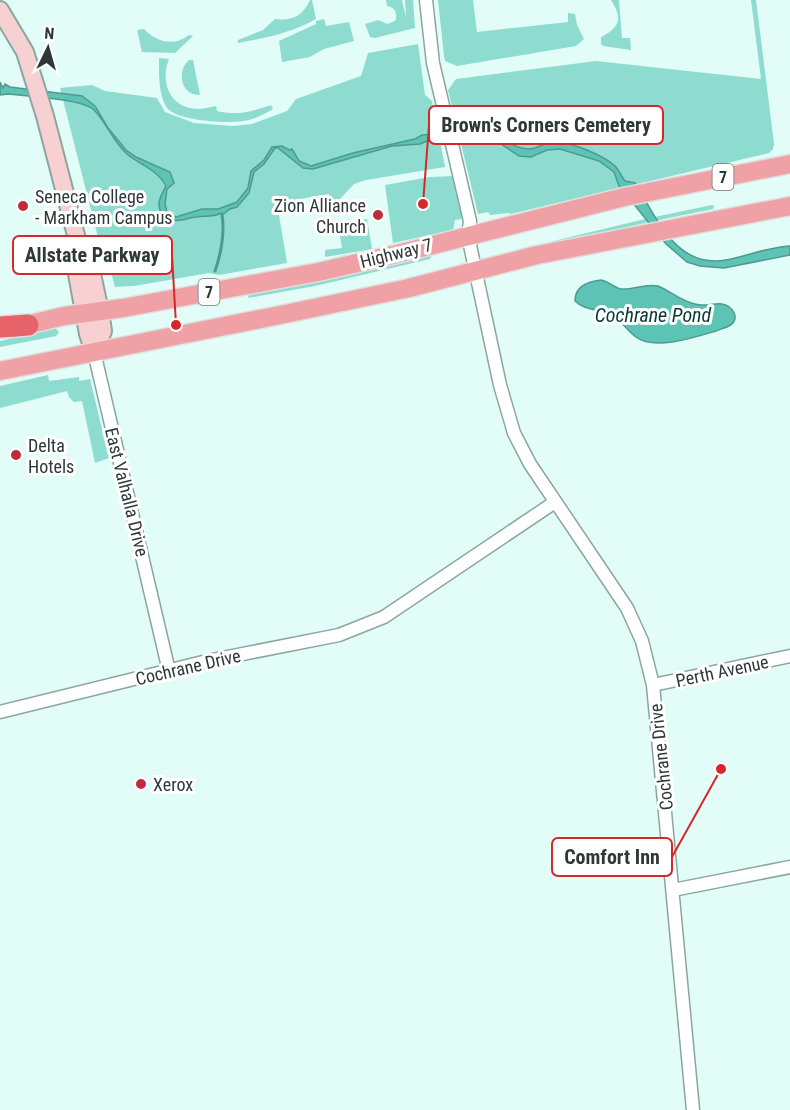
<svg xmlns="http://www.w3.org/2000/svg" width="790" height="1110" font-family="'Roboto Condensed',sans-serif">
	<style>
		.green { fill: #8ddccf }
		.water { fill: #5dc4b5; stroke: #4f9a8f; stroke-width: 1.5 }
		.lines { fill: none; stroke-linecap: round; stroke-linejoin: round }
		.stream { stroke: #4f9a8f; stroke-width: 3 }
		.street-casing { stroke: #8ca5a0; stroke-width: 15 }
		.secondary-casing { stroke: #8ca5a0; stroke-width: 20 }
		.primary-casing { stroke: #dedfdf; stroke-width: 21 }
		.highway-casing { stroke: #dedfdf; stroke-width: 24 }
		.street { stroke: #fff; stroke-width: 12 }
		.secondary { stroke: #f7d0d2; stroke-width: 16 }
		.primary { stroke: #efa1a5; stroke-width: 18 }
		.highway { stroke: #e56369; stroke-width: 21 }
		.poi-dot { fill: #bd2c3d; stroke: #fff; stroke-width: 2 }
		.labels { text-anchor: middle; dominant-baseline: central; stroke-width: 6; stroke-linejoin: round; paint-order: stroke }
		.shield { fill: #fff; stroke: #6d7472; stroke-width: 1.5 }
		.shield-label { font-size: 16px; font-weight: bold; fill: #2e3836 }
		.poi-label { font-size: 18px; fill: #2e3836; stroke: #fff; text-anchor: start }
		.street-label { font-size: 18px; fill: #2e3836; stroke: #fff }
		.water-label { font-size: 20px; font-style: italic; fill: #063933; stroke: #fff }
		.leader { fill: none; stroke: #d62828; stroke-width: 2 }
		.callout-dot { fill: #d62828; stroke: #fff; stroke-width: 2 }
		.callout { fill: #fff; stroke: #d62828; stroke-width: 2 }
		.callout-label { font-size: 20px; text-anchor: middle; font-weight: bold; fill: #2e3836 }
	</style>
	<rect width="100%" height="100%" fill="#e2fdf8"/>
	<path class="green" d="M310,0H312L316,19C291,33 266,38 238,43V40L263,30L275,19C292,21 303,16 310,0Z
		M386,0H402L406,17L405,0H413L415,28L375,38L370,37L365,24L378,20L387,24L395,21C398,14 395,7 387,6Z
		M438,0H473L477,32L568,22V13L575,14L577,25L584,39L576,46L457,66L445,61L444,56Z
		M611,0H619L622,38H630L631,50L603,46L601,44V37C620,27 623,19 611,0Z
		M751,0H756L774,144L773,149L769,153L510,214L508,213L490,215L488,212L478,214L448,90L456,79L596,61L761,79Z
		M324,19L326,26L349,22L354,41L324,49L310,57L282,62L279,41L316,24V21Z
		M144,29C156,42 174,47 189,35L193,36L175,53L142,52L137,30Z
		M418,44L425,95L432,101L445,167L366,180L354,184L340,199L331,201L329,194L277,203L287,263L219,275L209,273L134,286L115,287L110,268L104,261L60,88L92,85L105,91L157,98L165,112L194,123L233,126L252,124L287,111L296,99L361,76L368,53Z
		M159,58L169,59C160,81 169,108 197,109C203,109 210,107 216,106L217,111C237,116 253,111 271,105L273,109C266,113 259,117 252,119C236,125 178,122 167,108C158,94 159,74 159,58Z
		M189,60H193L200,95C181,96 176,71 189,60Z
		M453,176L462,219L455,220L453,230L393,243L385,185L430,177Z
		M712,205L714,206L713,209L649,222L499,257L500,254L645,219Z
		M367,219L372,249L325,257V250L342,248L338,225Z
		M429,255L431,256L430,259L315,286L248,298L249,295L344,276Z
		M55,328L59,332L56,336L0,347V341Z
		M48,375L49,381L79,377V381L90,379L109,458L95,463L82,401L74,402L69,397L67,391L0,408V386Z"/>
	<path class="water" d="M0,82L3,88L5,84L10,87L82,96L95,106L108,128L126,150L136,157L170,172L174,183L167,189L165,204L167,212L176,217L202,209H218L237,202L248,188L251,171L264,160L272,147L282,146L289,150L292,149L299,161L311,166L353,153L415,139L422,135L454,133L477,127L478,131C484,133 491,134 496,137C507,141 514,148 527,149C536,150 544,142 554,142C569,141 603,155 615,166C619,170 621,176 625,181L635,183C657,218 676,269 726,260C748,256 768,247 790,246V255L724,268L700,266L687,262L666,244L619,186L614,172L599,161L560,149L547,150L531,157L519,156L498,142L487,139L481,141H427L420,144L392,146L313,169L303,168L278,148H275L264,164L254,172L249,193L237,207L230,209L222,215L221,213C212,218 205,215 196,217C180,219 177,225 162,215C156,202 160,198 166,186C158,170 140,165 127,154C113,142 107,123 94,110C84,99 25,96 8,94L0,95Z
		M601,280C608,281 615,288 621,289C633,290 647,283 658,286C670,291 681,301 695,304C704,307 713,303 722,304C733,306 741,319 729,326C725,328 720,329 716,331C696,337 654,351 636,337C626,330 621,319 609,314C597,309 584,310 575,301C575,286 587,282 601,280Z"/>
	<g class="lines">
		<path class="stream" d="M215,271C221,254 225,232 222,215"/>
		<g class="street-casing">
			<path id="street" d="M426,0L433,63L470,221L468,236L500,385L514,433L530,464L627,608L642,641L653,685L693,1110
				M94,352L169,671
				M653,685L790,656
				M0,712L207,661L339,635L384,617L555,502
				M673,890L790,867"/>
		</g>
		<g class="secondary-casing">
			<path id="secondary" d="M0,10L25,52L45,116L78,243L89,260L100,311L103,331L94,352
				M78,243L75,263L88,334L94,352"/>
		</g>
		<g class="primary-casing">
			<path id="primary" d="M14,328L64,316L123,308L318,272L397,254L624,197L790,164
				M0,371L285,314L409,288L537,255L790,206"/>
		</g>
		<g class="highway-casing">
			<path id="highway" d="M0,327L28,325"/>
		</g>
		<use href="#street" class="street"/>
		<use href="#secondary" class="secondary"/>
		<use href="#primary" class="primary"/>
		<use href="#highway" class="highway"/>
	</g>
	<g class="poi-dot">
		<circle cx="23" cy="206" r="6"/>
		<circle cx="378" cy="215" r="6"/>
		<circle cx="16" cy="455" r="6"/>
		<circle cx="141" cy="784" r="6"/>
	</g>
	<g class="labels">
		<g class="shield">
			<rect x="712.5" y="164" width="21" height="26" rx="4.5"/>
			<rect x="198.5" y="279" width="21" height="26" rx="4.5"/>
		</g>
		<g class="shield-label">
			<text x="723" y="177">7</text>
			<text x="209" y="292">7</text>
		</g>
		<g class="poi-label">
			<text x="35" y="196">Seneca College<tspan x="35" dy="21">- Markham Campus</tspan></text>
			<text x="366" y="205" text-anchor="end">Zion Alliance<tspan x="366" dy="21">Church</tspan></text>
			<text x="28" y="445">Delta<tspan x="28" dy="21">Hotels</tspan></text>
			<text x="153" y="784">Xerox</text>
		</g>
		<g class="street-label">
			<text transform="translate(396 253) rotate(-14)">Highway 7</text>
			<text transform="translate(127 492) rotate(76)">East Valhalla Drive</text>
			<text transform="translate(188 667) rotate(-13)">Cochrane Drive</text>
			<text transform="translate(722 671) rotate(-12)">Perth Avenue</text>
			<text transform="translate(661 757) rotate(-96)">Cochrane Drive</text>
		</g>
		<g class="water-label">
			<text x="653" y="315">Cochrane Pond</text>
		</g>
	</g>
	<path class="leader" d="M423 204L429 125M176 325L172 255M721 769L672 857"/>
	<g class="callout-dot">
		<circle cx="423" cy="204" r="6"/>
		<circle cx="176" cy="325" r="6"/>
		<circle cx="721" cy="769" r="6"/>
	</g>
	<g class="callout">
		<rect x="429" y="106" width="234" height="38" rx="6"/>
		<rect x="13" y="236" width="159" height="38" rx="6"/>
		<rect x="552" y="838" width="120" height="38" rx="6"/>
	</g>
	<g class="callout-label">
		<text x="546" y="132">Brown's Corners Cemetery</text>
		<text x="92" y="262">Allstate Parkway</text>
		<text x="612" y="864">Comfort Inn</text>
	</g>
	<g transform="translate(48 48) rotate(5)" stroke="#ffffff" stroke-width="4.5" paint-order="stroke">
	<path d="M0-4.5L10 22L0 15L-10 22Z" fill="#2e3836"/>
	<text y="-9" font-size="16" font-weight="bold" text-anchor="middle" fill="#2e3836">N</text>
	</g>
</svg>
